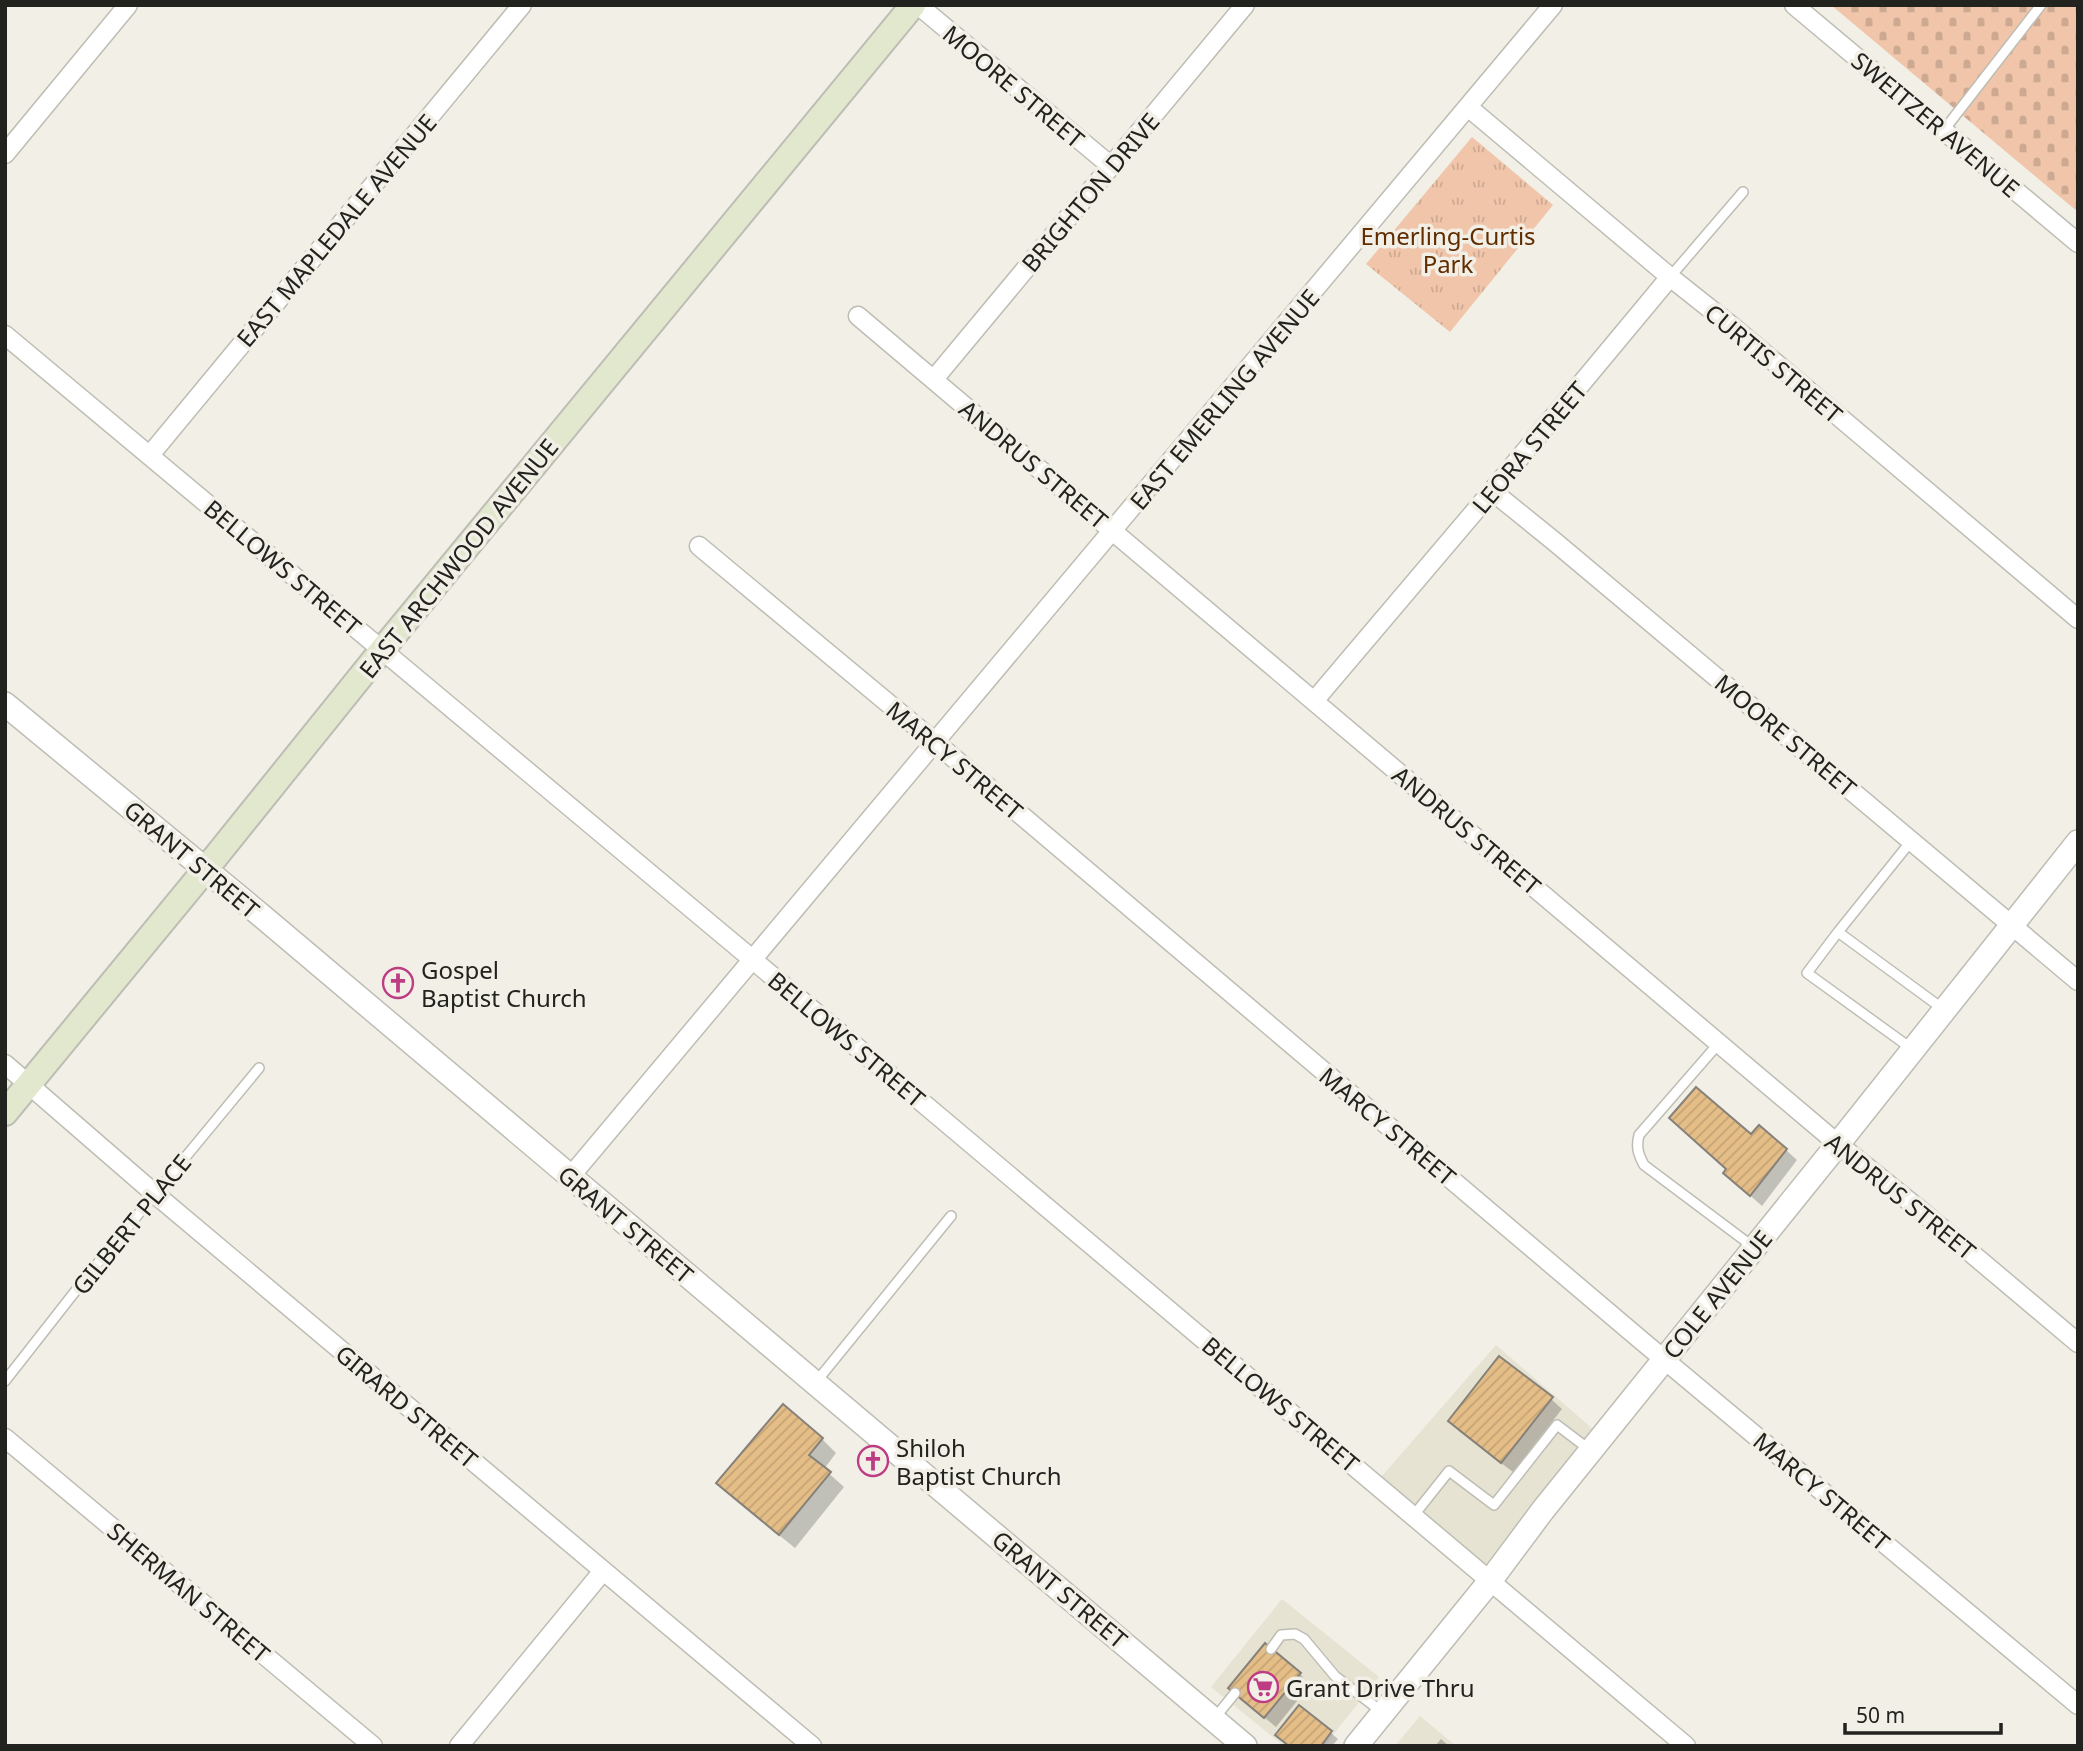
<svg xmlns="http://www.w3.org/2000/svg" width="2083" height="1751" font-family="'Noto Sans',sans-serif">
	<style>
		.built { fill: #e6e3d2 }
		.cemetery { fill: url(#cemetery-stones) }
		.park { fill: url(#park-tufts) }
		.shadow { fill: #0003 }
		.building { fill: url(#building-hatch); stroke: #86817a; stroke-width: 2 }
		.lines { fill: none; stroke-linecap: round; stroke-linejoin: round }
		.service-casing { stroke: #bebdb4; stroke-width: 12 }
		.minor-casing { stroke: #bebdb4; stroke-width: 21 }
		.tertiary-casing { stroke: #bebdb4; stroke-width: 26 }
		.secondary-casing { stroke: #bebdb4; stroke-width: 28 }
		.service { stroke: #fff; stroke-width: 9 }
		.minor { stroke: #fff; stroke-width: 18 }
		.tertiary { stroke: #fff; stroke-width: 23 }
		.secondary { stroke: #e2e8ce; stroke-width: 24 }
		.labels { text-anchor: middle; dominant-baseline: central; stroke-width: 7; stroke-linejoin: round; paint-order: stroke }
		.street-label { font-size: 24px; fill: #22221e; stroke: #f1efe6 }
		.park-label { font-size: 24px; fill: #612d00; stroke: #f1efe6 }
		.poi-label { font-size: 24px; fill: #22221e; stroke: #f1efe6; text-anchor: start }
	</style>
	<defs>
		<pattern id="cemetery-stones" width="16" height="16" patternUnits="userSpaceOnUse" patternTransform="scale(1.75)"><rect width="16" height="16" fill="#f0c5aa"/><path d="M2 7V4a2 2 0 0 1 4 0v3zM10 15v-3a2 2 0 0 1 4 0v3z" fill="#cea992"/></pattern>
		<pattern id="park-tufts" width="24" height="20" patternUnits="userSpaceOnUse" patternTransform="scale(1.75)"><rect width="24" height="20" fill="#f0c5aa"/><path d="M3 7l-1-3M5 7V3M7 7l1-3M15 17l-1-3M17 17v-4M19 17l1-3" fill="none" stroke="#cea992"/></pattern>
		<pattern id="building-hatch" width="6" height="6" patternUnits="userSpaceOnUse" patternTransform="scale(1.75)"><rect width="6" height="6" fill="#e5be87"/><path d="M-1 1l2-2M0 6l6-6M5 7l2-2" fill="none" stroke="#c4a374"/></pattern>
	</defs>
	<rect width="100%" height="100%" fill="#f1efe6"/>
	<path class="built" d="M1496,1345L1602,1437L1490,1581L1376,1483Z
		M1282,1599L1379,1677L1324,1746H1284L1211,1687Z
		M1420,1716L1456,1746H1395Z"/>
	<path class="cemetery" d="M1831,5H2078V212Z"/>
	<path class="park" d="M1472,137L1553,205L1450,332L1366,264Z"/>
	<path class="shadow" d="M1752,1136L1786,1150L1797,1160L1762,1206L1736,1183Z
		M1551,1399L1562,1409L1513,1472L1460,1432L1450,1421Z
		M822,1439L836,1453L824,1469L844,1487L795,1548L732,1497L718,1483Z
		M1300,1674L1310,1685L1276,1727L1241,1698Z
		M1300,1707L1338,1739L1332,1746H1290Z
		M1441,1739L1449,1746H1435Z"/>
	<path class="building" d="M1696,1087L1751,1134L1759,1125L1787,1149L1750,1196L1723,1173L1726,1169L1669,1118Z
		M1499,1356L1553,1397L1501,1463L1448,1421Z
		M783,1404L823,1438L809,1455L831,1472L779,1535L716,1483Z
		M1265,1643L1301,1673L1264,1718L1228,1688Z
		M1299,1705L1332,1731L1321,1746H1289L1275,1735Z"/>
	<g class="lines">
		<g class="service-casing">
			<path id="service" d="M1944,130L2041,5
				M1670,277L1743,192
				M1912,840L1838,932L1943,1009
				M1838,932L1807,973L1912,1049
				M1719,1043L1639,1135C1636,1147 1638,1154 1644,1165L1752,1246
				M5,1381L88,1275L259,1068
				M816,1382L951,1216
				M1414,1515L1449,1471L1494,1505L1557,1425L1590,1450
				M1271,1649L1281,1635L1295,1634L1304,1639L1335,1676L1382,1712
				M1214,1719L1235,1693"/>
		</g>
		<g class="minor-casing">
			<path id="minor" d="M918,5L1111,166
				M1794,5L2078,243
				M1468,107L1670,277L1733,327L2078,619
				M5,154L128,5
				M858,316L1838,1144L1920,1210L2078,1343
				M5,335L752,959L1686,1746
				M934,379L1245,5
				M150,455L522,5
				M1492,491L1555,542L2078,981
				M699,546L936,743L1642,1341L2078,1705
				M1314,701L1492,491L1670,277
				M5,1064L155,1194L812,1746
				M570,1177L1553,5
				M5,1438L373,1746
				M459,1746L603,1571"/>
		</g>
		<g class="tertiary-casing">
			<path id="tertiary" d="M5,704L263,917L1245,1746
				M1356,1746L1490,1581L1543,1510L1838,1144L2078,842"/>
		</g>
		<g class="secondary-casing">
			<path id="secondary" d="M5,1113L205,870L382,650L913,5"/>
		</g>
		<use href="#service" class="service"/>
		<use href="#minor" class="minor"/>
		<use href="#tertiary" class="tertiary"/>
		<use href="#secondary" class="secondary"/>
	</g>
	<defs>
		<g id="church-ring" transform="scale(1.575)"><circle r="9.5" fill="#f1efe6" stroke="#bd3c84" stroke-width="1.5"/><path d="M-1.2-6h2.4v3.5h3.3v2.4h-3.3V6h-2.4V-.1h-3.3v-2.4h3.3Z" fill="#bd3c84"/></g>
		<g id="supermarket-ring" transform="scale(1.575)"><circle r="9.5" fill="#f1efe6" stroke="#bd3c84" stroke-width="1.5"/><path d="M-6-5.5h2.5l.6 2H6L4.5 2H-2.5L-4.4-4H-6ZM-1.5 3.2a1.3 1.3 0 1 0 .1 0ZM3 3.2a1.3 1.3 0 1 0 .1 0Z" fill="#bd3c84"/></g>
	</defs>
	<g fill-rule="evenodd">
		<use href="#church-ring" x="398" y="983"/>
		<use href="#church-ring" x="873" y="1461"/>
		<use href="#supermarket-ring" x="1263" y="1687"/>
	</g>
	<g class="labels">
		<g class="street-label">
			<text transform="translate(1014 86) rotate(40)">MOORE STREET</text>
			<text transform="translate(1936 124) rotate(40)">SWEITZER AVENUE</text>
			<text transform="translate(1090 192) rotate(-50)">BRIGHTON DRIVE</text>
			<text transform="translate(336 230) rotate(-50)">EAST MAPLEDALE AVENUE</text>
			<text transform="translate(1774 363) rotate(40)">CURTIS STREET</text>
			<text transform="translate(1224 399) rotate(-50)">EAST EMERLING AVENUE</text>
			<text transform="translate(1529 447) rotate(-50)">LEORA STREET</text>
			<text transform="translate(1034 464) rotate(40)">ANDRUS STREET</text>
			<text transform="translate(458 558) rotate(-51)">EAST ARCHWOOD AVENUE</text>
			<text transform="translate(283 567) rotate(40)">BELLOWS STREET</text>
			<text transform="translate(1786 735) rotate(40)">MOORE STREET</text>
			<text transform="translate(955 760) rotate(40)">MARCY STREET</text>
			<text transform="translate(1467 830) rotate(40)">ANDRUS STREET</text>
			<text transform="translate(192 859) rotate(40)">GRANT STREET</text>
			<text transform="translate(847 1039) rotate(40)">BELLOWS STREET</text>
			<text transform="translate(1388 1126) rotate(40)">MARCY STREET</text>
			<text transform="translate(1901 1196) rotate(39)">ANDRUS STREET</text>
			<text transform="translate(131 1224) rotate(-51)">GILBERT PLACE</text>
			<text transform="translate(626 1224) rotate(40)">GRANT STREET</text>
			<text transform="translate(1717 1294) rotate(-51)">COLE AVENUE</text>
			<text transform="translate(1281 1404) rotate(40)">BELLOWS STREET</text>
			<text transform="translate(407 1406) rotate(40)">GIRARD STREET</text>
			<text transform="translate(1822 1491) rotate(40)">MARCY STREET</text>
			<text transform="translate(1060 1589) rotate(40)">GRANT STREET</text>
			<text transform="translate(189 1592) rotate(40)">SHERMAN STREET</text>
		</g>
		<g class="park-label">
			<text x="1448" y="235">Emerling-Curtis<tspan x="1448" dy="28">Park</tspan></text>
		</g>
		<g class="poi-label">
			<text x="421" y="969">Gospel<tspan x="421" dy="28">Baptist Church</tspan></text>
			<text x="896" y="1447">Shiloh<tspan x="896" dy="28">Baptist Church</tspan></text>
			<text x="1286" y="1687">Grant Drive Thru</text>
		</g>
	</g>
	<rect width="2083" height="1751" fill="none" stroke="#22221e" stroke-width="14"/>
	<path d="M1845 1723v10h156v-10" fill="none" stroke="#22221e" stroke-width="3.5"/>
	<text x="1856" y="1723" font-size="21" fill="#22221e" stroke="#f1efe6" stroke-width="5" paint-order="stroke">50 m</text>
</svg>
